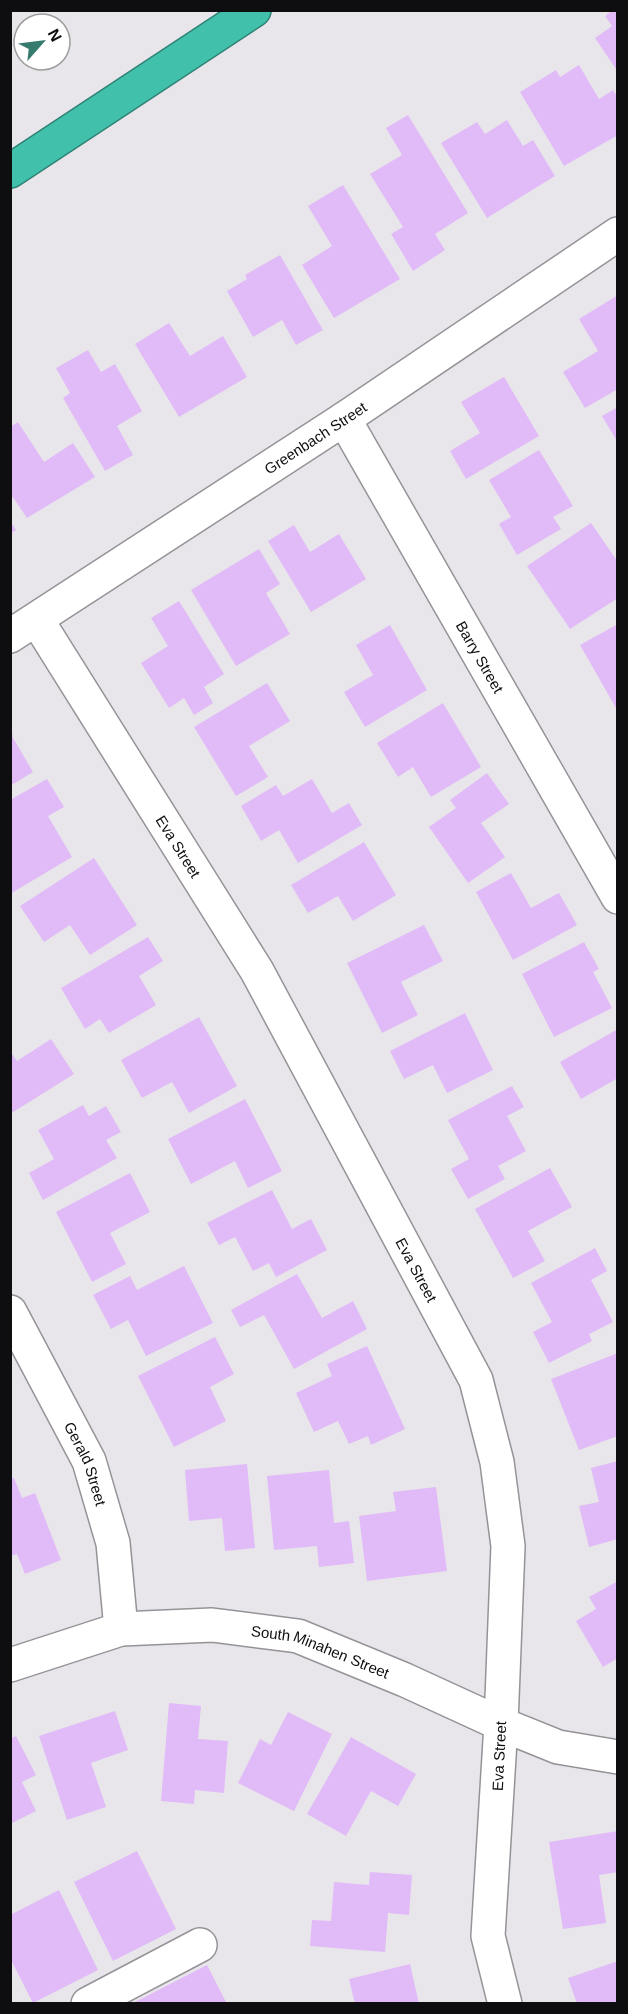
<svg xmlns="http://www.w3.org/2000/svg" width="628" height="2014" font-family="Arial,sans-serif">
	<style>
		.building { fill: #e0bbf7 }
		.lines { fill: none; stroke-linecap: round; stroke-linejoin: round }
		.minor-casing { stroke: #959397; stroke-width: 36 }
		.highway-casing { stroke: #2f8275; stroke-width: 36 }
		.minor { stroke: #fff; stroke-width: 33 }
		.highway { stroke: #41c1ac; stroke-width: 33 }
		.labels { text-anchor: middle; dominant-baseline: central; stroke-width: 6; stroke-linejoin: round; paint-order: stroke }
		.street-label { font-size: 15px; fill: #0e0d0f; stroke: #fff }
	</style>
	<rect width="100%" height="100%" fill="#e9e6eb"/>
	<path class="building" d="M613,10H618V72L595,38L612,26L605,16Z
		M579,65L599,99L613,90L618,98V135L564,166L520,92L556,70L560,77Z
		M408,115L468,213L435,234L445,250L413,271L391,234L403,227L370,174L402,155L386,128Z
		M507,120L523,146L533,140L555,176L487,218L441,143L477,122L485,134Z
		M343,185L400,279L334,318L302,265L332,246L308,206Z
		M280,255L323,330L296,345L282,320L253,337L227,291L247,279L245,275Z
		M618,295V389L585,408L563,372L598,351L579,319Z
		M169,323L190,356L223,336L247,377L179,417L135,344Z
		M88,350L101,372L115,364L142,411L117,426L133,455L105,471L63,398L70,393L56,368Z
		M504,377L539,436L466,479L450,451L480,433L461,402Z
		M618,407V443L602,416Z
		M18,422L44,462L73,443L95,477L27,518L10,493V427Z
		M539,450L573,506L553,517L561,529L517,555L499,524L511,517L489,480Z
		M10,521L16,530L10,534Z
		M591,523L618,562V598L570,629L527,566Z
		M294,525L310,552L339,534L366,579L311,612L268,541Z
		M259,549L280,584L266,593L290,634L236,666L191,590Z
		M179,601L224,674L204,687L213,703L194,715L184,698L169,708L141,663L168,646L151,618Z
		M618,624V708H616L580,645Z
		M390,625L427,690L365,727L344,692L373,675L356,645Z
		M267,683L290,721L249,746L268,777L236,796L194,727Z
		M443,703L481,767L431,797L413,767L398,777L377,743Z
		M10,730L13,734L12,736L33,772L10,786Z
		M487,773L509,804L481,823L505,857L468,883L429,827L456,808L450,800Z
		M47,779L64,807L48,816L72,857L10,894V800Z
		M312,779L332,813L349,803L362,825L298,863L279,830L261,841L241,806L276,785L283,796Z
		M364,842L396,895L353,921L338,896L308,913L291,885Z
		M94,858L137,925L90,955L70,925L44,942L20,906Z
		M511,873L531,908L559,893L577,925L513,960L476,892Z
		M424,925L443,961L401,982L418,1015L382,1033L347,963Z
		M148,937L163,961L139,976L156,1005L109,1033L100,1019L85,1029L61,988Z
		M584,942L599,969L593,972L612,1008L554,1037L522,974Z
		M465,1013L493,1070L447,1093L433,1065L404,1079L390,1051Z
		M199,1017L237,1086L189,1113L172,1082L142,1098L121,1060Z
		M618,1029V1078L581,1099L560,1062Z
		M51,1039L74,1074L10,1114V1051L17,1061Z
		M512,1086L524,1107L507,1116L526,1151L498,1166L505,1179L468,1199L451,1169L469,1159L448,1120Z
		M245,1099L282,1171L248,1188L235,1161L191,1184L168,1139Z
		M83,1105L89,1116L106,1106L121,1132L106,1140L117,1158L43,1200L29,1173L54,1159L38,1130Z
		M550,1168L572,1207L528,1231L545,1261L513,1278L475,1209Z
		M130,1173L150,1212L110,1233L126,1264L92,1282L56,1212Z
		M272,1190L292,1229L311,1219L327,1250L276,1277L269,1263L253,1271L235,1237L219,1245L207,1223Z
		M595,1248L607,1271L591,1280L613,1322L589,1334L592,1341L549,1363L533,1332L552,1322L531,1283Z
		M184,1266L213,1323L146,1356L128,1320L111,1329L93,1295L130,1276L137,1290Z
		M297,1274L322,1318L353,1301L367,1329L294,1369L264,1315L240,1327L231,1310Z
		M215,1337L234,1374L210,1387L226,1421L174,1447L138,1376Z
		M367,1346L405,1429L371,1445L368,1436L349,1444L338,1421L314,1432L296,1393L332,1376L327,1364Z
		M618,1353V1436L579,1450L551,1379Z
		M618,1461V1539L589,1547L579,1506L599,1502L591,1468Z
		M247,1464L255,1548L225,1551L222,1518L189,1521L185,1470Z
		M329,1470L334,1523L349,1521L354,1563L319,1567L317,1546L274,1550L267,1476Z
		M14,1478L22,1498L35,1493L61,1560L25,1574L17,1554L10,1556V1479Z
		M436,1487L447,1571L367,1581L359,1516L396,1511L393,1492Z
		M618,1581V1658L603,1667L576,1621L596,1609L589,1597Z
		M169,1703L201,1706L198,1739L228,1741L224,1793L195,1790L194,1804L161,1801Z
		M115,1711L128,1750L91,1763L106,1807L67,1820L39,1736Z
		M288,1712L332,1734L294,1811L238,1783L260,1739L271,1745Z
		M16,1736L36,1775L22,1782L36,1811L10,1824V1739Z
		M351,1737L416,1774L398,1806L371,1791L346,1836L307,1814Z
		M618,1831V1872L599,1875L606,1923L563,1929L549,1842Z
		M137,1851L176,1929L113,1961L74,1882Z
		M370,1872L412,1875L409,1915L388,1913L385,1952L310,1946L312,1920L331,1921L334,1882L369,1885Z
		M59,1890L98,1970L33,2003L10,1958V1915Z
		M618,1961V2004H577L568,1978Z
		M410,1964L419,2004H355L349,1979Z
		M207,1965L227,2004H136L135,2002Z"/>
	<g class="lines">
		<g class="minor-casing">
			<g id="minor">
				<path id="s1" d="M344,419L618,897"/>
				<path id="s2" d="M37,620L257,971L476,1380L497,1462L508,1546L501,1724L488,1936L505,2004"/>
				<path id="s3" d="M10,636L344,419L618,234"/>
				<path id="s4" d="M10,1312L89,1461L113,1543L121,1629"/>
				<path id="s5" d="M10,1665L121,1629L212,1625L298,1636L405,1680L501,1724L558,1747L618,1757"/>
				<path d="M88,2004L200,1945"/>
			</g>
		</g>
		<g class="highway-casing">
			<path id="highway" d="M10,171L254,10"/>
		</g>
		<use href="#minor" class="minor"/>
		<use href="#highway" class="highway"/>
	</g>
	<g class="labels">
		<g class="street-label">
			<text stroke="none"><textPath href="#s3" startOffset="364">Greenbach Street</textPath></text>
			<text stroke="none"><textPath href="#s1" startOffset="274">Barry Street</textPath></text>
			<text stroke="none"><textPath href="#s2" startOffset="267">Eva Street</textPath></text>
			<text stroke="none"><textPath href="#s2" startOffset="753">Eva Street</textPath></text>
			<text stroke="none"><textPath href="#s4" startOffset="170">Gerald Street</textPath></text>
			<text stroke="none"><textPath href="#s5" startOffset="320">South Minahen Street</textPath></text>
			<text transform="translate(499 1756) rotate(-87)">Eva Street</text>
		</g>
	</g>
	<rect width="628" height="2014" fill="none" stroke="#0e0d0f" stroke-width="24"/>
	<g transform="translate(42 42) rotate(62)"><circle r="28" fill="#ffffff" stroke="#9f9e9f" stroke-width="1.5"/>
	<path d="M0-4.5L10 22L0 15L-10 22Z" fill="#377b6f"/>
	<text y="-9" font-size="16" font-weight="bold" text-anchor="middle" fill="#0e0d0f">N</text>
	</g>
</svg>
